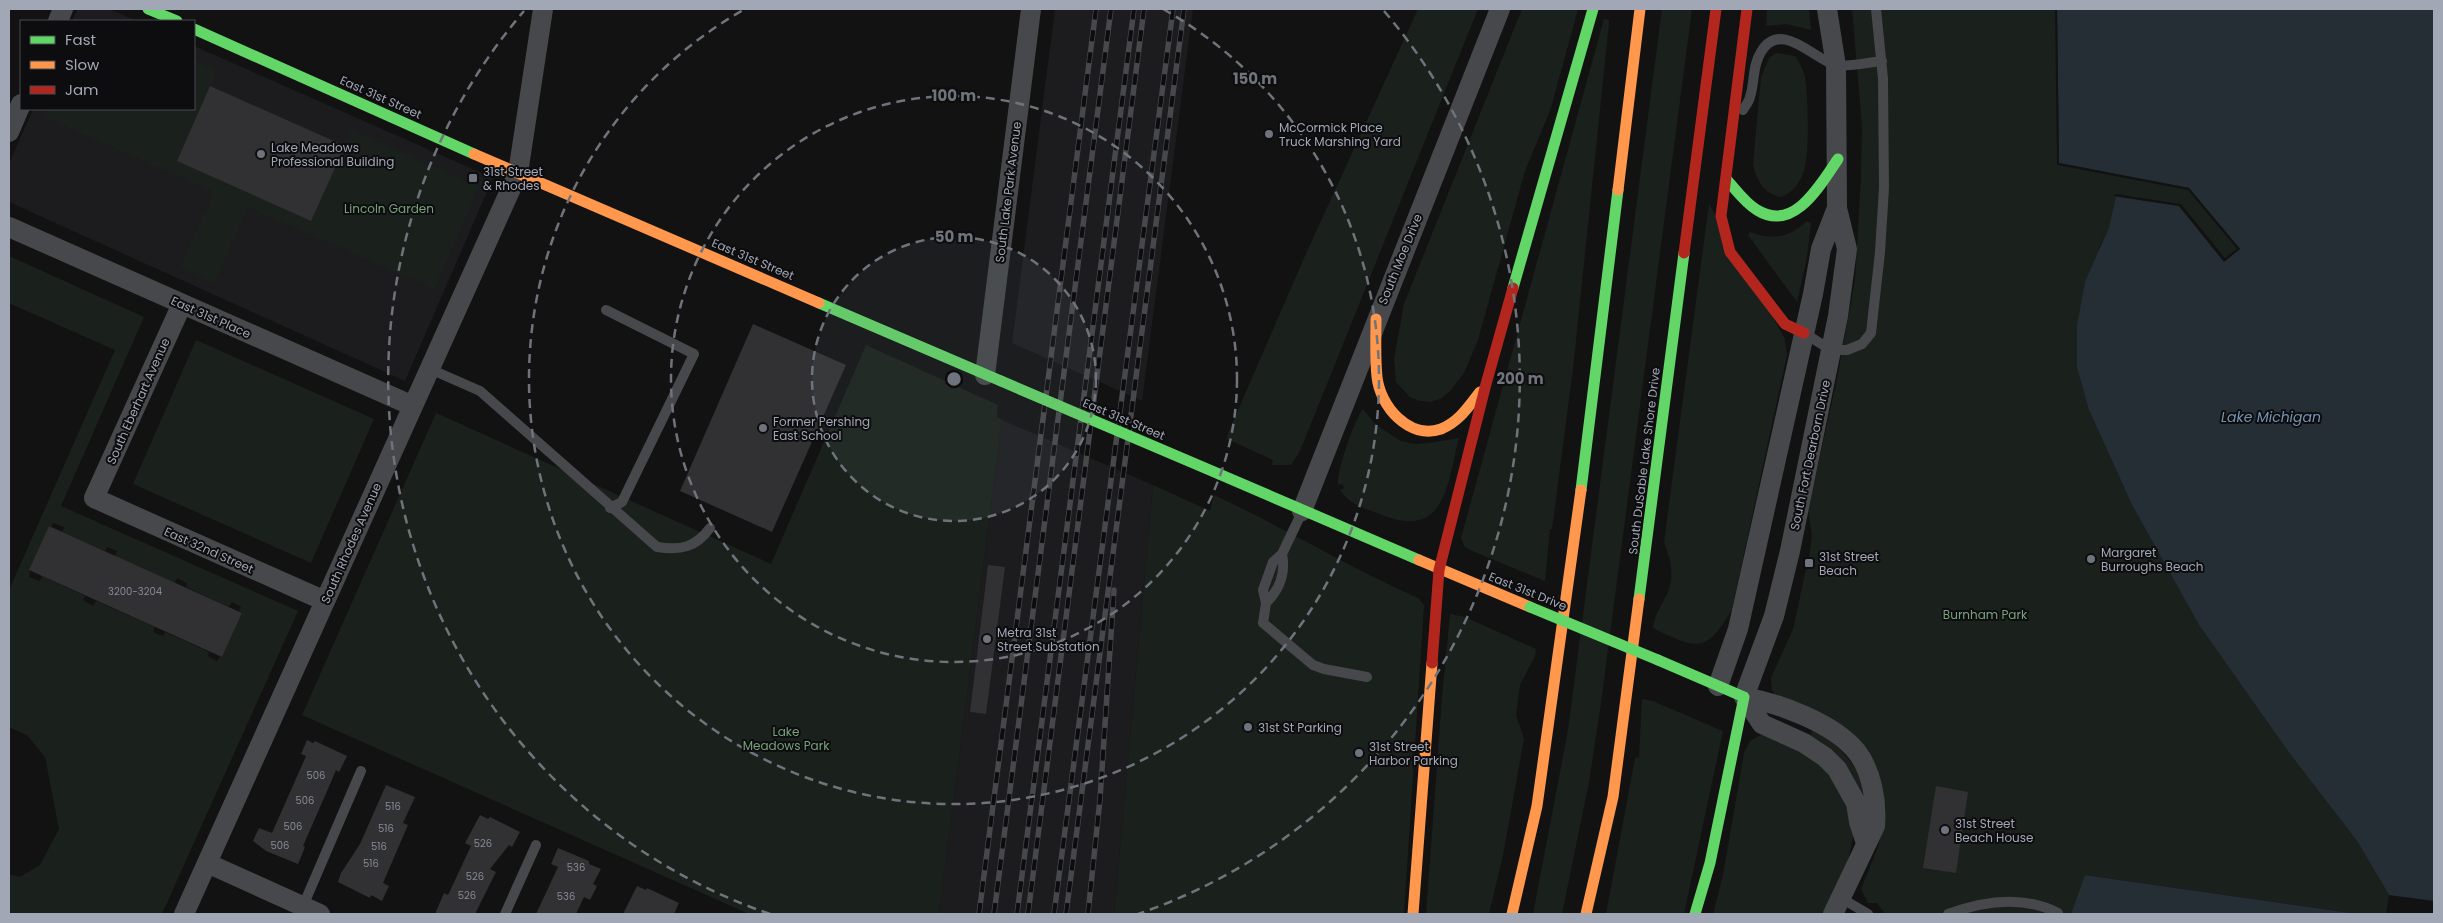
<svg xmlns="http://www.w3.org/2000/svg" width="2443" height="923" font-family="Poppins,sans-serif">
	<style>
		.built { fill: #1c1c1e }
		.green { fill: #1a211c; fill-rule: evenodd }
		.water { fill: #252d35 }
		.pier { fill: #121212 }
		.building { fill: #313133 }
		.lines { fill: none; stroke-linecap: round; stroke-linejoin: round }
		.lane { stroke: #46484b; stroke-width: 10 }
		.street { stroke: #46484b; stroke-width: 20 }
		.fast { stroke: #63d668; stroke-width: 11 }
		.slow { stroke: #ff974d; stroke-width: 11 }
		.jam { stroke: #b3261e; stroke-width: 11 }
		.rail-casing { stroke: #47484b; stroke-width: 5.5 }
		.rail { stroke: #0d0c0e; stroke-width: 4; stroke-dasharray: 11; stroke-linecap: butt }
		.fast-bridge { stroke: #63d668; stroke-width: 11 }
		.ring { fill: none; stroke: #6f737c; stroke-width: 2.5; stroke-dasharray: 9 6 }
		.poi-dot { fill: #6f737c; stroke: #0d0c0e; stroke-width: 2 }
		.labels { text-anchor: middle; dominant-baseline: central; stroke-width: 4; stroke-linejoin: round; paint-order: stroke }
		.number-label { font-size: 10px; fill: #858a94 }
		.street-label { font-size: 12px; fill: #a1a7b5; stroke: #0d0c0e }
		.poi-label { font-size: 12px; fill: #a1a7b5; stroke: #0d0c0e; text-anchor: start }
		.park-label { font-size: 12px; fill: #76a27b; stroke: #0d0c0e }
		.water-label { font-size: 14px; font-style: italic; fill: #7594b4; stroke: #0d0c0e }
		.centre { fill: #6f737c; stroke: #0d0c0e; stroke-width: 2.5 }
		.ring-label { font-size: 15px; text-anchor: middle; font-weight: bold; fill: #6f737c; stroke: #0d0c0e; stroke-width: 4; stroke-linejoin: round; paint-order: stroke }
	</style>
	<rect width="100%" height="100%" fill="#121212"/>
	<path class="built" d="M78,9H109L137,21H72Z
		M1055,9H1193L1142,401L1012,343Z
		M194,46L493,178L405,381L9,202V164L33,109H194Z
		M1002,420L1153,485L1114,914H939Z"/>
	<path class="green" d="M1418,9H1478L1300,451L1291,465H1272L1273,460L1227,439L1229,431L1304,258Z
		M1522,9H1578L1551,108L1525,171L1478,340L1464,373L1451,390L1442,398L1431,402L1420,401L1410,397L1396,382L1394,359L1404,304Z
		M1662,9H1692L1601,703L1589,782L1562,914H1533L1568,730Z
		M1767,9H1809L1811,30L1786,24L1766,26Z
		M1852,9H2057L2059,163L2189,188L2240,249L2224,262L2116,197L2109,227L2099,248L2089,410L2132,505L2199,625L2290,754L2357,841L2389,895L2386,914H2358L2086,875L2071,914H1885L1877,903H1868L1861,889L1878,847L1882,828L1876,779L1775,695L1772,690L1771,678L1793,629L1810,551L1812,535L1808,510L1836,384L1855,280L1861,178L1862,126Z
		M1604,19L1609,20V23L1573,369L1552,529H1550L1545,581L1470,550L1464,546L1461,538Z
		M1776,53L1795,56C1800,63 1803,69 1805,77C1808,95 1810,153 1804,170C1801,182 1792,194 1780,197C1763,193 1757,180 1753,165L1761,77L1769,58Z
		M194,60L217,71L177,161L311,221L352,130L479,187L434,289L248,207L214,283L180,267L214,192L45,117L49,109H194Z
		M1709,204L1785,339L1787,355L1732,609C1706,655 1696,649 1653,628C1655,613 1662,605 1668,592C1675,575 1670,558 1664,542Z
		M1807,221L1811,223L1807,257L1797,302L1748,235L1750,232C1773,241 1790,237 1807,221Z
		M9,256L144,317L61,506L298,611L162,914H9V874L20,877L40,865L59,829L45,757L27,735L9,727V590L115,350L9,303ZM53,523L64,527L62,532L105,551L107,547L117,551L115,556L175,583L177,578L187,583L186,587L229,607L232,602L241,607L239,611L242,613L222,657L220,656L217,661L208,656L209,652L165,632L163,636L153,632L155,627L96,601L93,606L83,600L85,596L42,576L40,581L29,577L30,570L49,526L51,527Z
		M196,340L374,419L311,563L133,484Z
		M866,345L998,405L997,417L1002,420L939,914H749L302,715L436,413L771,564Z
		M1363,409L1376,425L1401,441L1415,444L1429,443L1459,438C1447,484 1446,540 1382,515C1366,509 1350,505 1340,490L1344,488L1342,484L1338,485C1336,473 1355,418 1363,409Z
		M1153,485L1210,511L1214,495C1283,527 1348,567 1418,598L1424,605L1404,914H1114Z
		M1450,614L1465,617L1536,649L1535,656L1520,685L1516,715L1524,739L1503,855L1489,914H1426L1442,697Z
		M1642,699L1653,701L1723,731L1684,914H1606L1635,758H1639Z
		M1813,730C1820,731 1825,737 1830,741C1855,761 1860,775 1867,805L1809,737Z
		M1762,734L1816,759L1840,787L1853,824V837L1848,861L1823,914H1713L1723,875L1744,753L1750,741Z"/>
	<path class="water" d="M2057,9H2434V901L2389,895L2357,841L2290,754L2199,625L2132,505L2089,410L2077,367V325L2085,282L2109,227L2116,196L2179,206L2224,261L2240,249L2189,188L2059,163Z
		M2085,875L2358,914H2071Z"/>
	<path class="pier" d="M2055,9H2057L2059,163L2189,188L2240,249L2224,262L2179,206L2113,196L2116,194L2181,204L2225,258L2237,249L2188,190L2057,165Z"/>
	<path class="building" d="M210,86L345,146L311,221L177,161Z
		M753,324L846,365L772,532L680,491Z
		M49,526L242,613L222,657L29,570Z
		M988,565L1005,567L986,714L970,712Z
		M307,740L313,743L315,741L347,756L339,772L336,770L331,782L303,846L305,847L298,864L266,851L253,841L259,828L272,833L306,756L301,754Z
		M386,785L415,797L403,823L408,825L383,883L389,886L382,901L371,895L370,898L338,882L341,873L360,844Z
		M1936,786L1968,792L1956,873L1923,868Z
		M480,815L488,819L490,817L520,832L512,847L509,845L490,869L496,872L475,914H435L444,893L448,895L471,846L465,843Z
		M558,848L589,861V864L601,869L593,884L597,886L590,900L584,897L576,914H536L558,867L551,864Z
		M637,886L646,890L647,888L679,903L674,914H623Z"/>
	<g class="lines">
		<path class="lane" d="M1743,110C1745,106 1749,102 1750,97C1755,82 1752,66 1761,52C1780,19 1814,59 1835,65C1845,68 1870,62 1882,61
			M606,310L694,354L622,502L610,508
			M1804,333L1831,350H1847L1862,344L1871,333L1880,252L1884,188L1883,79L1876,9
			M430,369L480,391L657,547C681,551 696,547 710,528
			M1282,554L1302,512
			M1266,603C1280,589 1286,574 1282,554L1273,562L1263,590L1266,603L1263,623L1313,665L1324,669L1367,677
			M1841,898L1868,914
			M303,906L361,771
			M505,914L536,845
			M1948,914C1983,901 2023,895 2058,913"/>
		<path class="street" d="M58,21L63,9
			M9,132L21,104
			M9,227L413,406
			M182,304L94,498L325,601
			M985,375L1031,9
			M1302,511L1500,9
			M1718,686L1738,629L1813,294L1821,249L1837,208
			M1744,697L1774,616L1790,551L1838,316L1847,249L1837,208L1836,66L1827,9
			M1744,697C1778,703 1834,723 1857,752C1872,772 1877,802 1875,826L1833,914
			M1744,697L1762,724L1804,743L1825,757L1837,769L1856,803L1859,822L1866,843
			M207,863L320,914
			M184,914L518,173L543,9"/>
		<path class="fast" d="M148,9L177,21
			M194,29L474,154
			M1727,180C1736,190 1745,203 1757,210C1794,233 1820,185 1838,159
			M1513,288L1593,9
			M819,303L1001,381
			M1219,474L1419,560
			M1581,490L1618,190
			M1639,599L1684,253
			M1658,660L1744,697
			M1695,914L1710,863L1744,697"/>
		<path class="slow" d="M474,154L819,303
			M1618,190L1640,9
			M1376,319C1376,338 1375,358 1377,377C1380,406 1409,440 1441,429C1459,422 1469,406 1480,392
			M1419,560L1530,607
			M1413,914L1432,663
			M1512,914L1537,806L1581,490
			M1586,914L1613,797L1639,599"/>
		<path class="jam" d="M1747,9L1721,216L1730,252L1785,324L1804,333
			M1684,253L1716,9
			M1432,663L1439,570L1486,384L1513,288"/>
		<g class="rail-casing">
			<path id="rail" d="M979,914L1096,9
				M994,914L1111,9
				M1017,914L1134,9
				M1028,914L1144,9
				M1054,914L1173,9
				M1066,914L1184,9
				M1088,914L1100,799L1114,590"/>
		</g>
		<use href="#rail" class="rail"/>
		<path class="fast-bridge" d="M1001,381L1219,474
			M1530,607L1658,660"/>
	</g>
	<circle cx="954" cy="379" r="142" fill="#6f737c" fill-opacity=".12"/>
	<g class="ring">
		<circle cx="954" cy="379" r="142"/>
		<circle cx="954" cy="379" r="283"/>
		<path d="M1163 9A425 425 0 1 1 745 9"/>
		<path d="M770 914A566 566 0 0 1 524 11M1384 11A566 566 0 0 1 1138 914"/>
	</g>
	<g class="poi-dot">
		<circle cx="1269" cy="134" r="5"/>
		<circle cx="261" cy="154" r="5"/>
		<rect x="468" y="173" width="10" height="10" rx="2.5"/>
		<circle cx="763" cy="428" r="5"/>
		<circle cx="2091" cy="559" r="5"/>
		<rect x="1804" y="558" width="10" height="10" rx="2.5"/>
		<circle cx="987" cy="639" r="5"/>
		<circle cx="1248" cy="727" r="5"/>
		<circle cx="1359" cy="753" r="5"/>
		<circle cx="1945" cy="830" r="5"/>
	</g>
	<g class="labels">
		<g class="number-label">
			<text x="135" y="591">3200-3204</text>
			<text x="316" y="775">506</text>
			<text x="305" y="800">506</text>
			<text x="393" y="806">516</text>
			<text x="293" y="826">506</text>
			<text x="386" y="828">516</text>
			<text x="483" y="843">526</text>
			<text x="280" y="845">506</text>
			<text x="379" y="846">516</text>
			<text x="371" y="863">516</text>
			<text x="576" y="867">536</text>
			<text x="475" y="876">526</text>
			<text x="467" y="895">526</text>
			<text x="566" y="896">536</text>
		</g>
		<g class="street-label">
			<text transform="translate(381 97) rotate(24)">East 31st Street</text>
			<text transform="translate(1008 192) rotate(-83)">South Lake Park Avenue</text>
			<text transform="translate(753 259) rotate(23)">East 31st Street</text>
			<text transform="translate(1400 259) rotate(-68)">South Moe Drive</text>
			<text transform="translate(211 317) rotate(24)">East 31st Place</text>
			<text transform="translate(138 401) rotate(-66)">South Eberhart Avenue</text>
			<text transform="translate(1124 419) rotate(23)">East 31st Street</text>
			<text transform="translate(1810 455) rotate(-78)">South Fort Dearborn Drive</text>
			<text transform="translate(1644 461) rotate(-83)">South DuSable Lake Shore Drive</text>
			<text transform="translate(351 543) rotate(-66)">South Rhodes Avenue</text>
			<text transform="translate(209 550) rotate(24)">East 32nd Street</text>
			<text transform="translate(1528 591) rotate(22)">East 31st Drive</text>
		</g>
		<g class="poi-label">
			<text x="1279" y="127">McCormick Place<tspan x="1279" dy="14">Truck Marshing Yard</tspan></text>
			<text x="271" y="147">Lake Meadows<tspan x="271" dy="14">Professional Building</tspan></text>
			<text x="483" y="171">31st Street<tspan x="483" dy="14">&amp; Rhodes</tspan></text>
			<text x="773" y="421">Former Pershing<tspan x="773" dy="14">East School</tspan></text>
			<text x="2101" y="552">Margaret<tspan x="2101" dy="14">Burroughs Beach</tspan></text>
			<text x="1819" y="556">31st Street<tspan x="1819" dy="14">Beach</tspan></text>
			<text x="997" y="632">Metra 31st<tspan x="997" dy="14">Street Substation</tspan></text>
			<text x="1258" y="727">31st St Parking</text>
			<text x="1369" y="746">31st Street<tspan x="1369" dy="14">Harbor Parking</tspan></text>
			<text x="1955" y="823">31st Street<tspan x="1955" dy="14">Beach House</tspan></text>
		</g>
		<g class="park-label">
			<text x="389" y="208">Lincoln Garden</text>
			<text x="1985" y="614">Burnham Park</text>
			<text x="786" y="731">Lake<tspan x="786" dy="14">Meadows Park</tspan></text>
		</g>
		<g class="water-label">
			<text x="2271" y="417">Lake Michigan</text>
		</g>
	</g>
	<circle cx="954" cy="379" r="8" class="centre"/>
	<g class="ring-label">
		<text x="1255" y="84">150 m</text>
		<text x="954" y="101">100 m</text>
		<text x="954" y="242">50 m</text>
		<text x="1520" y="384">200 m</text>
	</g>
	<rect width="2443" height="923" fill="none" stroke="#a1a7b5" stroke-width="20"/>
	<rect x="20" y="20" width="175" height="90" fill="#0d0c0e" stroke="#484a51"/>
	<rect x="30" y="36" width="25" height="8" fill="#63d668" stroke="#484a51"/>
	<text x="65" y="45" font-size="15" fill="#a1a7b5">Fast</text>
	<rect x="30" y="61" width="25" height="8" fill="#ff974d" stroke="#484a51"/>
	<text x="65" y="70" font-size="15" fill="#a1a7b5">Slow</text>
	<rect x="30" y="86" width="25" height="8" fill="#b3261e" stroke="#484a51"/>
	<text x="65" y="95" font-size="15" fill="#a1a7b5">Jam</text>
</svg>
